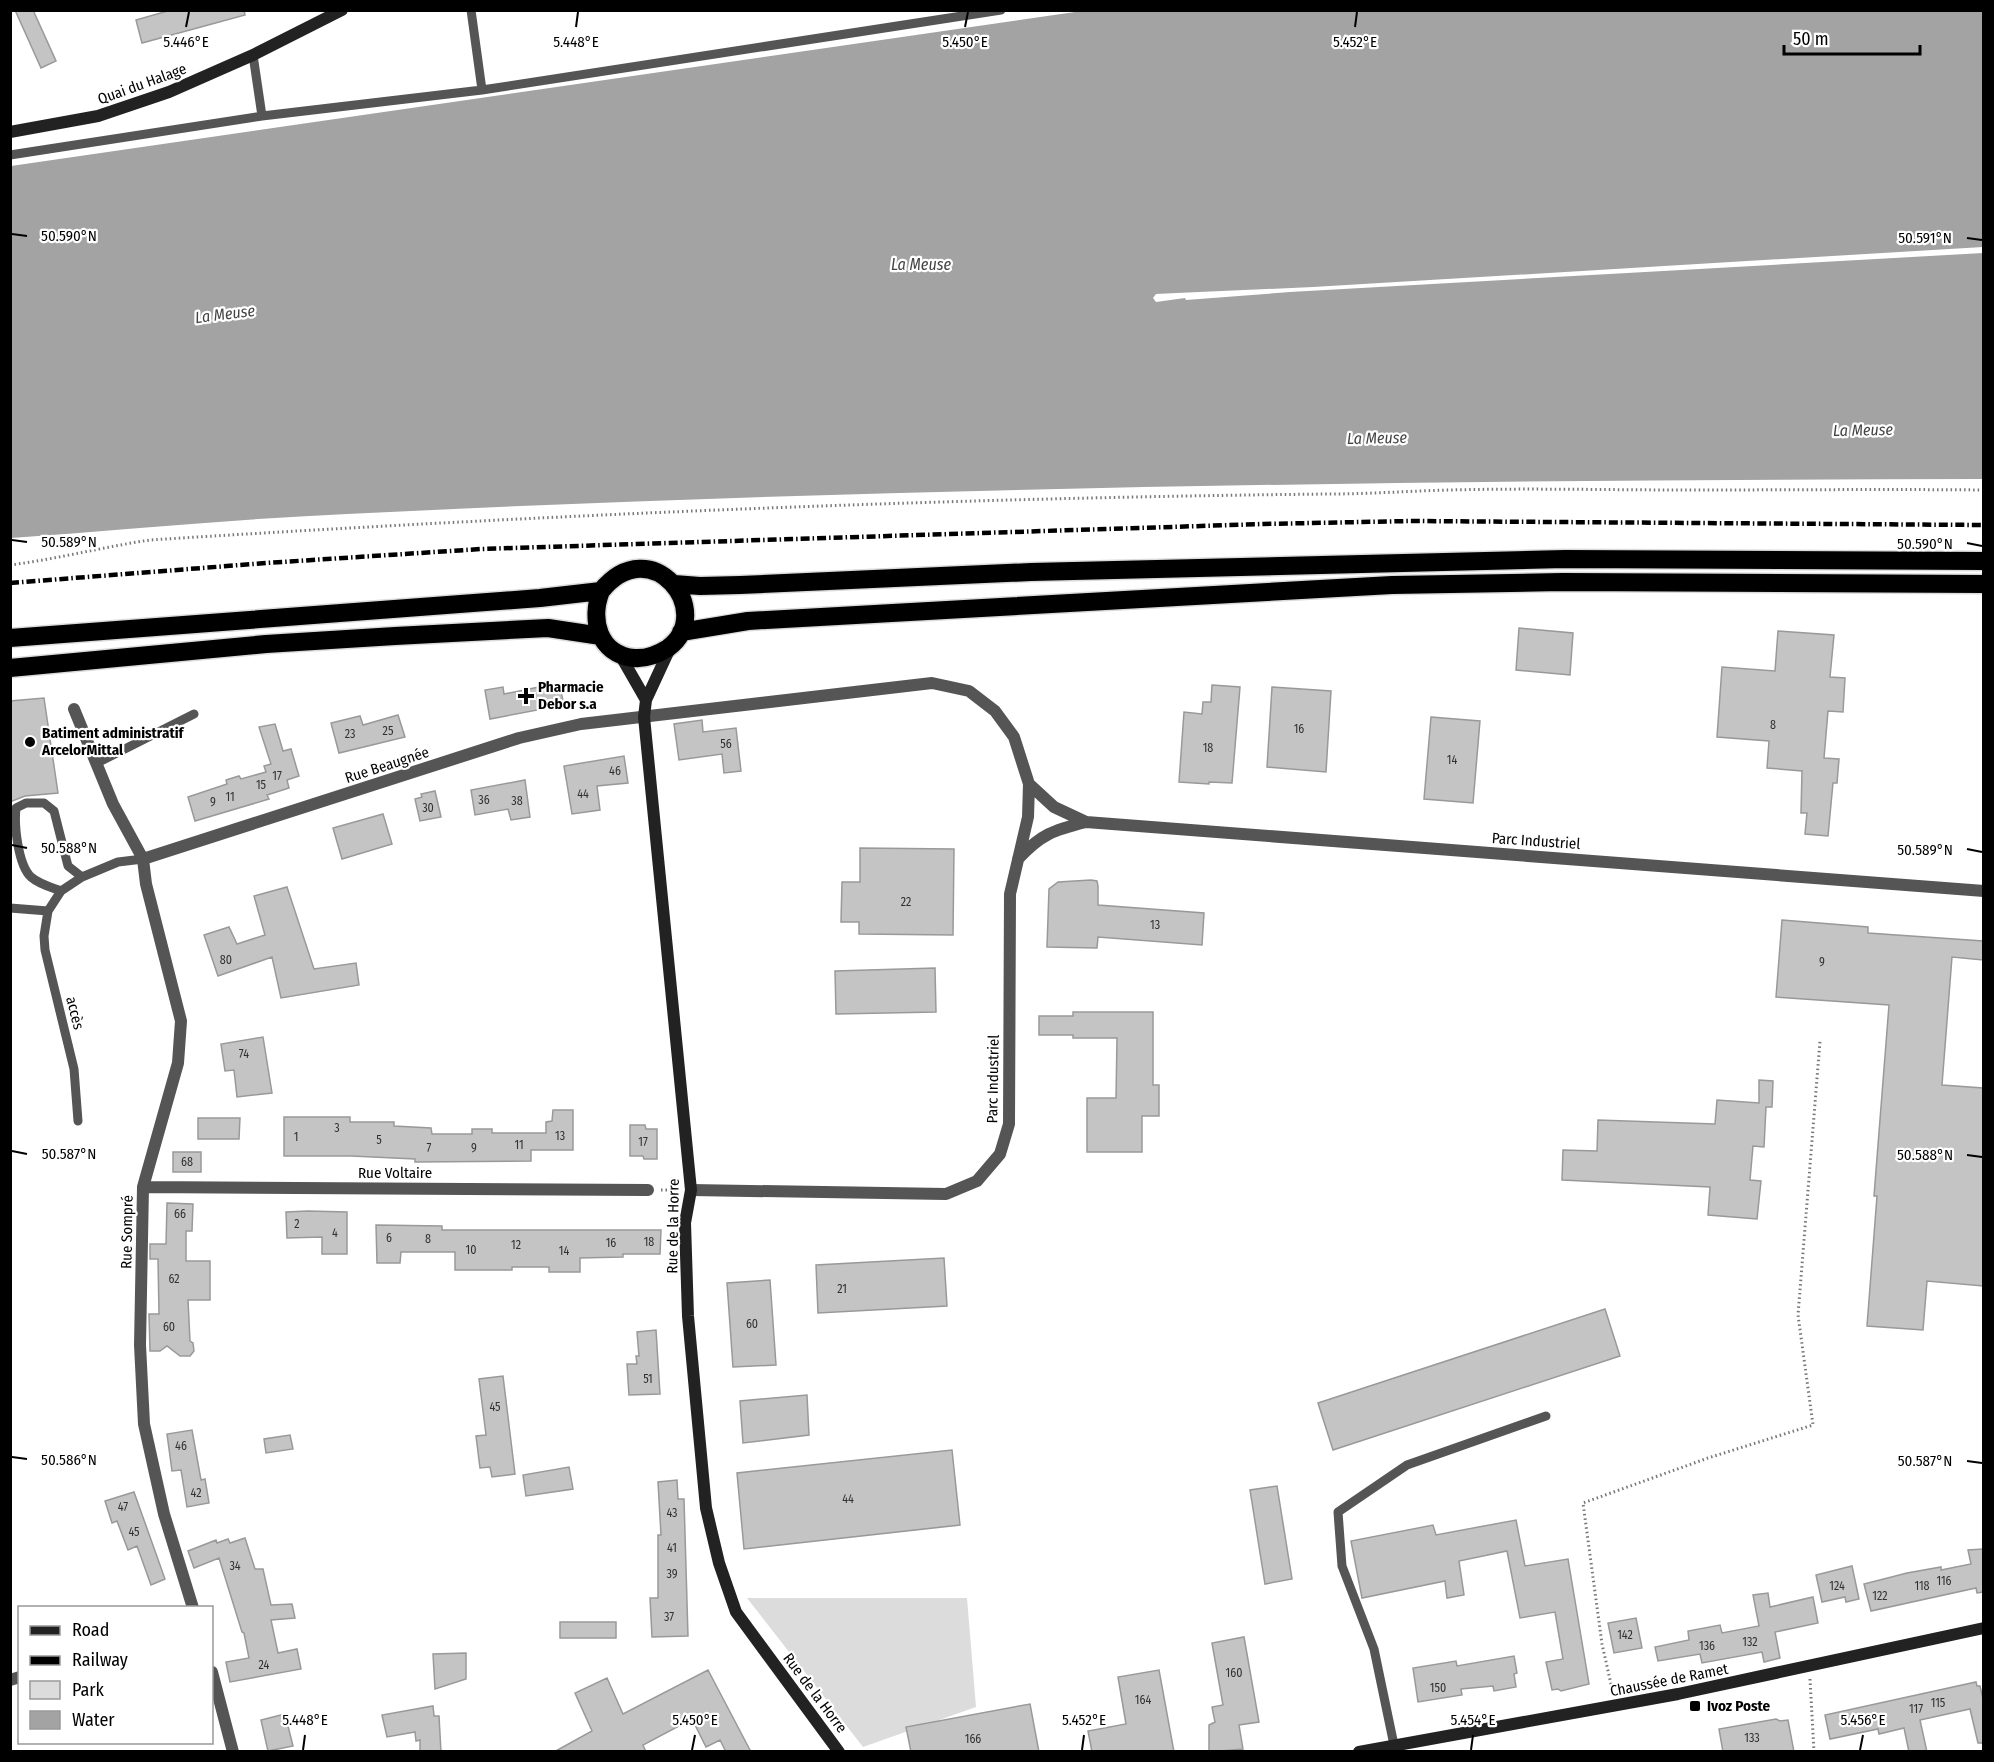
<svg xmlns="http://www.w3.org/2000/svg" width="1994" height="1762" font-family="'Fira Sans Condensed',sans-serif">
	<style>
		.green { fill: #dcdcdc }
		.water { fill: #a3a3a3 }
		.building { fill: #c4c4c4; stroke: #999; stroke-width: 1.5 }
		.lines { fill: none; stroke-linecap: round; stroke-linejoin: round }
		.highway-casing { stroke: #dbdbdb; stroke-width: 21 }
		.path { stroke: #777; stroke-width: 3; stroke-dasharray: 1.5 3; stroke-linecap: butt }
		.lane { stroke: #555; stroke-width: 9 }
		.street { stroke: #555; stroke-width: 12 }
		.secondary { stroke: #222; stroke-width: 12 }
		.highway { stroke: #000; stroke-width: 18 }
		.rail { stroke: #000; stroke-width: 4.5; stroke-dasharray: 9 3 1.5 3; stroke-linecap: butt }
		.ticks { fill: none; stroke: #000; stroke-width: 2 }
		.poi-dot { fill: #000; stroke: #fff; stroke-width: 2 }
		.labels { text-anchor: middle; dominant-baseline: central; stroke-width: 4.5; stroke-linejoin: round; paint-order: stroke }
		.number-label { font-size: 12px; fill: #313131 }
		.street-label { font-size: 15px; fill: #000; stroke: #fff }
		.poi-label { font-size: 15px; font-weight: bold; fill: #000; stroke: #fff; text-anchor: start }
		.water-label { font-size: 16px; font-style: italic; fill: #444; stroke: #fff }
		.ticks-label { font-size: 15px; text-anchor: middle; fill: #000; stroke: #fff; stroke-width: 4.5; stroke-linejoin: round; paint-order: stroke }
	</style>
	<rect width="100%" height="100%" fill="#fff"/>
	<path class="green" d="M747,1598H967L976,1707L863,1747Z"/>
	<path class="water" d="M1082,11H1983V247L1313,287L1177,293L1156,294L1153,298L1156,302L1185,298L1186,300L1290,292L1983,253V479C1438,480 892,487 347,514C235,519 123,530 11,538V166Z"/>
	<path class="building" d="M15,10H33L56,61L41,68Z
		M171,10H244L245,15L142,43L136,20Z
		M1519,628L1573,633L1570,675L1516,670Z
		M1778,631L1834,635L1830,677L1845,678L1843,712L1828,711L1824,758L1839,759L1837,783H1833L1828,836L1805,834L1807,813H1801L1802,771L1767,768L1769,741L1717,737L1722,667L1775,671Z
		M559,683L564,705L490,719L485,690L503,687L504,694Z
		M1212,685L1240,687L1232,783L1209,782V784L1179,782L1184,712L1202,714L1203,702H1211Z
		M1272,687L1331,691L1326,772L1267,767Z
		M44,698L58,793L25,796L10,802V701Z
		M398,715L405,737L339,753L331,723L360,716L363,725Z
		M1431,717L1480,721L1473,803L1424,799Z
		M702,720L703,732L736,728L741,771L724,773L722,754L679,760L674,724Z
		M275,724L283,751L291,749L299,776L287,780L289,788L267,795L269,799L195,821L188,797L227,784L226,780L239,776L241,779L266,772L264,766L271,764L259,727Z
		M624,756L628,783L597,786L600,810L572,814L564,766Z
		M525,780L530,817L511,820L508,809L475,815L471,790Z
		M435,791L441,817L420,821L415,799L422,797L421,794Z
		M383,814L392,844L342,859L333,828Z
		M860,848L954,849L953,935L859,934V922H841L842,882H860Z
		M1091,880L1097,881L1098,886V905L1204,913L1202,945L1098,937L1097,948L1047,947L1049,889L1058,882Z
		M287,887L314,969L356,963L359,985L281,998L272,957L218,976L204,935L229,927L237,944L265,935L254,896Z
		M1782,920L1868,927V933L1983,941V960L1952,957L1942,1085L1983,1088V1286L1927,1281L1923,1330L1867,1326L1877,1196H1874L1889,1005L1776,997Z
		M935,968L936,1012L836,1014L835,971Z
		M1073,1012H1153V1085H1159V1116H1142V1152H1087V1098H1116L1117,1038H1073V1035H1039V1016H1073Z
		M263,1037L272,1093L237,1097L234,1070L225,1071L221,1044Z
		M1759,1080L1773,1081L1772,1107H1766L1764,1147L1753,1146L1750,1180L1761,1181L1757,1219L1708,1215L1710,1187L1562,1180L1563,1150L1597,1151L1598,1120L1715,1124L1717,1100L1759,1103Z
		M553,1110H573V1150H531V1161L415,1162V1159L351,1156H284V1117H350V1122H394V1126L431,1128L432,1134H472V1129H492V1133H546V1122L552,1121Z
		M198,1118H240L239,1139H198Z
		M630,1125H645L646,1129H657V1159H644L643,1156H630Z
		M173,1152H201V1172H173Z
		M167,1203L193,1204L192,1231H186V1261H210V1300H188L190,1341L193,1343L194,1351L190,1356H180L167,1346L160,1351H150L149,1314H159L158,1259H150V1244H166Z
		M308,1211L347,1212V1254H322V1237L287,1238L286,1212Z
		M376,1225L442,1226V1230H661L660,1254H623V1257L580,1258V1272H549V1267H512V1270H455V1252H401L400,1263H377Z
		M944,1258L947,1306L818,1313L816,1265Z
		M770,1280L776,1365L733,1367L727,1283Z
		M1605,1309L1620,1356L1333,1450L1318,1403Z
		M656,1330L660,1394L629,1395L627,1364H637L636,1356H639L637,1332Z
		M503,1376L515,1474L492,1477L490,1467L480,1468L476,1436L486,1435L479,1379Z
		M807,1395L809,1435L743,1443L740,1401Z
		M192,1430L201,1480L205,1479L209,1503L187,1507L181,1470L172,1471L167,1434Z
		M290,1435L293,1449L266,1453L264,1439Z
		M952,1450L960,1525L744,1549L737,1473Z
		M569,1467L573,1489L526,1496L523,1475Z
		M677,1480L678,1499H684L688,1636L652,1637L650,1598H658V1535H661L658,1482Z
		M1277,1486L1292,1579L1265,1584L1250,1490Z
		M134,1492L165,1579L151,1585L137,1546L128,1550L117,1521L112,1523L105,1501Z
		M1516,1520L1525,1566L1568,1559L1589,1684L1561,1691L1558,1689L1552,1690L1546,1662L1563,1659L1555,1612L1520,1618L1507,1551L1459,1561L1464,1595L1447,1598L1445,1581L1362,1598L1351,1541L1433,1525L1436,1535Z
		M245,1538L255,1569H263L271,1605L292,1604L295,1618L271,1620L278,1653L297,1649L301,1669L230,1682L226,1662L249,1658L244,1633L242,1632L219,1558L194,1568L188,1551L216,1540L217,1543L228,1539L230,1543Z
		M1983,1549V1592L1977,1593L1976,1588L1871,1611L1864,1584L1907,1573L1941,1567V1570L1971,1564L1968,1550Z
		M1852,1566L1859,1599L1846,1602L1845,1597L1822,1602L1816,1575Z
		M1768,1593L1770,1607L1813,1597L1818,1623L1775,1632L1780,1658L1764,1662L1762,1652L1702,1663L1700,1654L1658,1661L1655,1647L1689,1640L1688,1631L1720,1625L1722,1633L1759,1626L1753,1595Z
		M1636,1618L1642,1648L1614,1653L1608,1623Z
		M560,1622H616V1638H560Z
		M1244,1637L1259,1722L1239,1725L1243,1749L1209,1752V1725L1215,1722L1212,1707L1223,1705L1212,1643Z
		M466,1653V1679L435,1689L433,1654Z
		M1514,1656L1517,1673L1514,1674L1516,1687L1494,1691L1493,1686L1461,1689L1462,1695L1418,1702L1413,1668L1456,1661L1457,1666Z
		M708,1670L751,1752H726L720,1740L706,1747L692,1719L643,1745L646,1752H554L592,1731L575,1693L607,1678L623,1714Z
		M1159,1670L1174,1752H1092L1088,1731L1126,1724L1118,1677Z
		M1976,1682L1977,1686H1980L1983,1699V1743H1978L1970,1709L1920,1720L1927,1752H1909L1904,1728L1879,1734L1878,1729L1830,1739L1825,1715Z
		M1030,1704L1039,1752H911L906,1727Z
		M433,1706L434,1716H439L441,1752H420V1740L416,1741L415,1732L387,1737L382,1715Z
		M285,1714L293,1746L268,1751L261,1720Z
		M1776,1719L1780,1721L1788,1720L1794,1752H1723L1719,1729Z"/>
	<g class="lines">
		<g class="highway-casing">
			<path id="highway" d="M674,584L700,586L740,585L1031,572L1565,559L1984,561
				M681,632L748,621L1392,585L1562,582L1984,584
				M10,638L540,598L601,591C651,529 717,612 668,648C657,655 647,659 634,658C598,654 590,619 601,591
				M10,668L266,644L395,636L548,628L601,636"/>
		</g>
		<path class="path" d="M10,565C57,559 103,547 150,540C543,515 936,498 1329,494C1369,494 1409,491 1449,490C1529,488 1609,490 1688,490C1787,490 1885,489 1984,490
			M661,1190H676
			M1810,1679L1814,1752
			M1613,1693L1602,1644L1583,1503L1708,1458L1813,1425L1798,1315L1820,1041"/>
		<path class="lane" d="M471,10L482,90L1001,10
			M253,55L262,116
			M10,155L262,116L482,90
			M97,763L194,714
			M61,891C50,887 39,884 31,877C18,865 14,825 16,808L26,803H44L54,811L68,866L82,877
			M10,908L48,911L61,891L82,877L118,862L143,859
			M48,911L44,936L45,950L74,1069L78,1121
			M1394,1745L1374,1649L1342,1566L1338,1512L1407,1465L1546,1416"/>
		<path class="street" d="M74,709L113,804L143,859L146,884L181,1021L178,1063L143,1187L140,1345L144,1424L164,1514L193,1608
			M1029,784L1054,807L1086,822
			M143,859L519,738L581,724L932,683L969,691L995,711L1014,737L1029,784L1028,817L1010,894L1009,1124L1000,1154L977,1181L946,1194L691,1190
			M1018,859C1041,834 1054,830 1086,822L1984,891
			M143,1187L648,1190
			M212,1672L233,1752
			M10,1680L20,1677"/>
		<path class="secondary" d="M10,132L98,116L169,92L253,55L342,10
			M671,646L646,700L644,717L691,1190L685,1223L688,1316L706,1508L719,1563L736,1612L839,1752
			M619,653L646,700
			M1359,1752L1678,1694L1984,1628"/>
		<use href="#highway" class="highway"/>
		<path class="rail" d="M10,583L266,563L481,549L1263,524L1410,521L1984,525"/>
	</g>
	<path class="ticks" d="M186,27L189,12M576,27L578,12M965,27L968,12M1355,27L1357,12M12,234L27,236M1967,238L1982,240M12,540L27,542M1967,543L1982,546M12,845L27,848M1967,849L1982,852M12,1151L27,1154M1967,1155L1982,1157M12,1457L27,1459M1967,1461L1982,1463M303,1750L305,1735M692,1750L695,1735M1082,1750L1084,1735M1471,1750L1473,1735M1860,1750L1863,1735"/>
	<g class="poi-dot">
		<path d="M523 687h6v6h6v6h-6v6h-6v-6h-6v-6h6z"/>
		<circle cx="30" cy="742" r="6"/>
		<rect x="1689" y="1700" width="12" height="12" rx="3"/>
	</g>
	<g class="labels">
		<g class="number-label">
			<text x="1773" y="725">8</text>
			<text x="1299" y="729">16</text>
			<text x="388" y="731">25</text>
			<text x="350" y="734">23</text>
			<text x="726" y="744">56</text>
			<text x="1208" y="748">18</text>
			<text x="1452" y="760">14</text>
			<text x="615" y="771">46</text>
			<text x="277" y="776">17</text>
			<text x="261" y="785">15</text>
			<text x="583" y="794">44</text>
			<text x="230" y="797">11</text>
			<text x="484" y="800">36</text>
			<text x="517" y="801">38</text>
			<text x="213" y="802">9</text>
			<text x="428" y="808">30</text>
			<text x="906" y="902">22</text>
			<text x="1155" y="925">13</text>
			<text x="226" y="960">80</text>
			<text x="1822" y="962">9</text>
			<text x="244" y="1054">74</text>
			<text x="337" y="1128">3</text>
			<text x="560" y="1136">13</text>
			<text x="296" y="1137">1</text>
			<text x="379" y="1140">5</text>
			<text x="643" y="1142">17</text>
			<text x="519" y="1145">11</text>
			<text x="429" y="1148">7</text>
			<text x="474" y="1148">9</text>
			<text x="187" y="1162">68</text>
			<text x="180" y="1214">66</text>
			<text x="297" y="1224">2</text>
			<text x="335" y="1233">4</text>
			<text x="389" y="1238">6</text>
			<text x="428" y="1239">8</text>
			<text x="649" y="1242">18</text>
			<text x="611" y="1243">16</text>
			<text x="516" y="1245">12</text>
			<text x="471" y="1250">10</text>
			<text x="564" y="1251">14</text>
			<text x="174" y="1279">62</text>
			<text x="842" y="1289">21</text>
			<text x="752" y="1324">60</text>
			<text x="169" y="1327">60</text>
			<text x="648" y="1379">51</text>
			<text x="495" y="1407">45</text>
			<text x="181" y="1446">46</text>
			<text x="196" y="1493">42</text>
			<text x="848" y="1499">44</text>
			<text x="123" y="1507">47</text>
			<text x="672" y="1513">43</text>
			<text x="134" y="1532">45</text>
			<text x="672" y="1548">41</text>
			<text x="235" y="1566">34</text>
			<text x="672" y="1574">39</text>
			<text x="1944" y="1581">116</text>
			<text x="1837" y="1586">124</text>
			<text x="1922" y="1586">118</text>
			<text x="1880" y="1596">122</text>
			<text x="669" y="1617">37</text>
			<text x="1625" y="1635">142</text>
			<text x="1750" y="1642">132</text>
			<text x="1707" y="1646">136</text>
			<text x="264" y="1665">24</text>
			<text x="1234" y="1673">160</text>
			<text x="1438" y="1688">150</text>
			<text x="1143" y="1700">164</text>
			<text x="1938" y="1703">115</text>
			<text x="1916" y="1709">117</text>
			<text x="1752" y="1738">133</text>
			<text x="973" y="1739">166</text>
		</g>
		<g class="street-label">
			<text transform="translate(142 84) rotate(-20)">Quai du Halage</text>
			<text transform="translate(387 765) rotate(-18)">Rue Beaugnée</text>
			<text transform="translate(1536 841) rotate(4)">Parc Industriel</text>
			<text transform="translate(75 1013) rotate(76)">accès</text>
			<text transform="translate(993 1079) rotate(-89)">Parc Industriel</text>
			<text x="395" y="1173">Rue Voltaire</text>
			<text transform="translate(673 1226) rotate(-89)">Rue de la Horre</text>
			<text transform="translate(127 1232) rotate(-89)">Rue Sompré</text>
			<text transform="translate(1669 1680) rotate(-11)">Chaussée de Ramet</text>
			<text transform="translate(815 1693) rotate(53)">Rue de la Horre</text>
		</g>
		<g class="poi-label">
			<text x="538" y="687">Pharmacie<tspan x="538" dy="17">Debor s.a</tspan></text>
			<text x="42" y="733">Batiment administratif<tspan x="42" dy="17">ArcelorMittal</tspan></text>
			<text x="1707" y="1706">Ivoz Poste</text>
		</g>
		<g class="water-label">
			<text x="921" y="264">La Meuse</text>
			<text transform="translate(225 314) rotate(-7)">La Meuse</text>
			<text transform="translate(1863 430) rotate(-1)">La Meuse</text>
			<text transform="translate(1377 438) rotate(-1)">La Meuse</text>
		</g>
	</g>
	<g class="ticks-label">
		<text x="186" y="47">5.446°E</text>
		<text x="576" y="47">5.448°E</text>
		<text x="965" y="47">5.450°E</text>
		<text x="1355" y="47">5.452°E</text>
		<text x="69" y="241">50.590°N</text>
		<text x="1925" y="243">50.591°N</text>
		<text x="69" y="547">50.589°N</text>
		<text x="1925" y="549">50.590°N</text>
		<text x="69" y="853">50.588°N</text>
		<text x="1925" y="855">50.589°N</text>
		<text x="69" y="1159">50.587°N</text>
		<text x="1925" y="1160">50.588°N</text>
		<text x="69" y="1465">50.586°N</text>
		<text x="1925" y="1466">50.587°N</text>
		<text x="305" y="1725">5.448°E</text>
		<text x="695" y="1725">5.450°E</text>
		<text x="1084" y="1725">5.452°E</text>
		<text x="1473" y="1725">5.454°E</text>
		<text x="1863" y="1725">5.456°E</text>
	</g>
	<rect width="1994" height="1762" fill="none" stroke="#000000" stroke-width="24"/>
	<rect x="18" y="1606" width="195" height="138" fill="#ffffff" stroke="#999999" stroke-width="1.5"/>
	<rect x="30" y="1626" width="30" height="9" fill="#222222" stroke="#999999" stroke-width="1.5"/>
	<text x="72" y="1636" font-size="18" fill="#000000">Road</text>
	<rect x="30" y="1656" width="30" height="9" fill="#000000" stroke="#999999" stroke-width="1.5"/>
	<text x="72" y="1666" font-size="18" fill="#000000">Railway</text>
	<rect x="30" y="1681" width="30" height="18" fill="#dcdcdc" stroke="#999999" stroke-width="1.5"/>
	<text x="72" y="1696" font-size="18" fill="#000000">Park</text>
	<rect x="30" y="1711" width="30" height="18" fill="#a3a3a3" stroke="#999999" stroke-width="1.5"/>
	<text x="72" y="1726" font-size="18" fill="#000000">Water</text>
	<path d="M1784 45v9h136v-9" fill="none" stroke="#000000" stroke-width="3"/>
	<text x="1793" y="45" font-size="18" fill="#000000" stroke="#ffffff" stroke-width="4.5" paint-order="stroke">50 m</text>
</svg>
